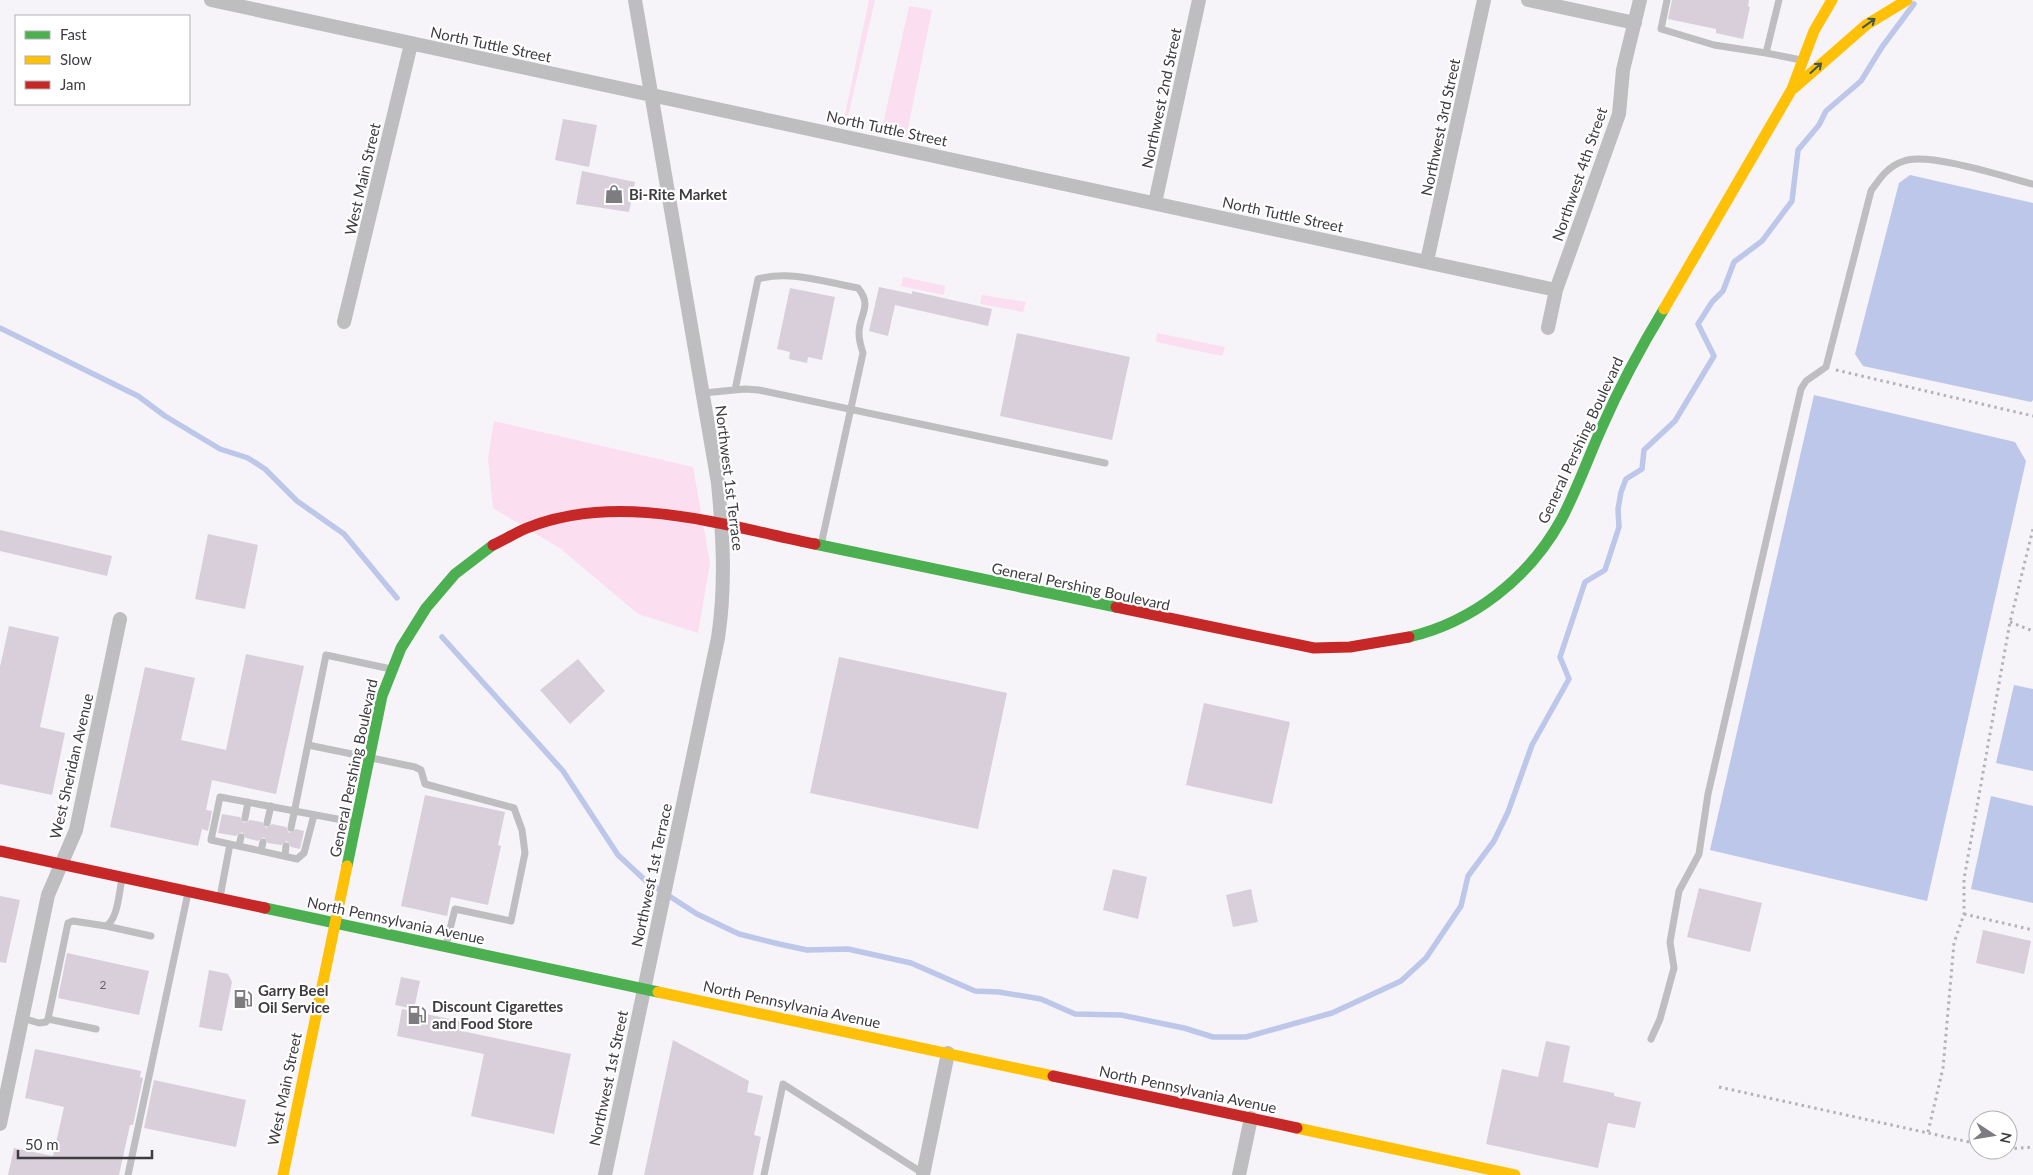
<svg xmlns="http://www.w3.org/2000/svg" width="2033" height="1175" font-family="Lato,sans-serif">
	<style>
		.green { fill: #fbdff0 }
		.water { fill: #bdc7e9 }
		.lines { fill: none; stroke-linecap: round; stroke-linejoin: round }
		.stream { stroke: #bdc7e9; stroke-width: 5.5 }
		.building { fill: #d8cfda }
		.path { stroke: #b3b2b4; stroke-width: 3; stroke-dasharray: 2.5 4; stroke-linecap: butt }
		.lane { stroke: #bebdbf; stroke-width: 7 }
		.street { stroke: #bebdbf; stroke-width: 14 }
		.fast { stroke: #4caf50; stroke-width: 11 }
		.slow { stroke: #ffc107; stroke-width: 11 }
		.jam { stroke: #c62828; stroke-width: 11 }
		.oneway { stroke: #425944 }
		.labels { text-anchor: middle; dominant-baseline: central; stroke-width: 4.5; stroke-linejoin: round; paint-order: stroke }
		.number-label { font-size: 12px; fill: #646166 }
		.street-label { font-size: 15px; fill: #3e3c40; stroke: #fff }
		.poi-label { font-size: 15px; font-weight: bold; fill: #3e3c40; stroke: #fff; text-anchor: start }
	</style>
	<rect width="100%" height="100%" fill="#f6f3f9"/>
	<path class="green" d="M869,0H875L846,125L843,124Z
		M909,6L932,10L906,138L881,133Z
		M903,277L945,286L944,295L901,286Z
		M982,295L1026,302L1023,312L980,304Z
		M1157,333L1225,347L1222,356L1156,342Z
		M494,421L693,467L710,563L698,633L638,614L561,549L493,508L488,458Z"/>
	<path class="water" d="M1910,175L2033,203V400L2031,402L1863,366L1855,354L1899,183Z
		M1814,395L2015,442L2026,461L1927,901L1710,850Z
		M2014,685L2033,689V771L1996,763Z
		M1991,796L2033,806V903L1971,889Z"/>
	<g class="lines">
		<path class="stream" d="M0,328L138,396L165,416L220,449L248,458L265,469L297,501L344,534L397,598
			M442,637L563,771L618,855L646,881L697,914L739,934L779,944L807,950L848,949L911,963L975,991L999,992L1041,999L1075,1014L1121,1015L1184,1028L1213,1037H1246L1332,1013L1401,981L1426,958L1461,906L1468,876L1494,841L1508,812L1532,745L1569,679L1560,657L1585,582L1605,570L1619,527L1618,509L1621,492L1626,479L1642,469L1644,450L1675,421L1714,356L1698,324L1712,302L1723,291L1734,262L1762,241L1792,201L1798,150L1819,125L1826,111L1861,81L1882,47L1914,4"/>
	</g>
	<path class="building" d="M1672,0H1749L1748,6L1750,7L1743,39L1716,33V29L1668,19Z
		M563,119L597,125L589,167L555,160Z
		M582,171L635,182L629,212L576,204Z
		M879,287L912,294V291L992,309L988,326L895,305L888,336L869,331Z
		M790,288L835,297L822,360L808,357L807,363L789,359L790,352L777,349Z
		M1017,333L1130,357L1112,440L1000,416Z
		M0,530L112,556L107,576L0,551Z
		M208,534L258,545L245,609L195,599Z
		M9,626L59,637L40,727L65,733L52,795L0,784V667Z
		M246,654L304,666L276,794L212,780L206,810L212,811L208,831L202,829L198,846L110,827L145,667L195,678L181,740L226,750Z
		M839,657L1007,693L978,829L810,793Z
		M578,659L605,691L570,724L540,690Z
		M1204,703L1290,722L1272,804L1186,785Z
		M425,795L505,812L498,845L501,846L488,905L451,897L447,916L401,906Z
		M222,814L240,817L244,823L250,820L262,822L266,828L272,824L286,827L289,833L296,829L304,831L300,849L291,847L287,841L281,845L268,843L264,837L258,841L246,838L242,832L236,836L218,833Z
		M1113,869L1147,877L1138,919L1103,910Z
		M1699,888L1762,903L1750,952L1687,937Z
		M1251,889L1258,922L1233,927L1226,895Z
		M0,896L20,900L6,963L0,962Z
		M1983,930L2031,941L2024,974L1976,963Z
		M67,953L149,971L139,1015L58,998Z
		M209,970L228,974L232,982L222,1031L199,1027Z
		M401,977L420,981L414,1009L395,1005Z
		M402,1009L464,1022L462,1031L571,1054L554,1134L471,1116L484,1054L397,1036Z
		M673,1040L749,1081L747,1092L763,1096L754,1135L761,1137L753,1175H644Z
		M1546,1041L1570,1046L1563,1082L1614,1093V1096L1641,1102L1635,1128L1608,1123L1598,1168L1486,1144L1502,1069L1538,1077Z
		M35,1049L141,1071L140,1077L143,1078L133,1125H130L119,1175H8L14,1148L53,1156L64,1107L25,1098Z
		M154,1080L246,1100L236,1147L144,1128Z"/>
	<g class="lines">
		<path class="path" d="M1836,370L2033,416
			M2010,622L2033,631
			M1964,914L2033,930
			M1719,1087L1978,1144
			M1928,1132L1943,1068L1954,943L1964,914V879L2010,622L2033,529
			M2008,1149L2033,1147"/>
		<path class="lane" d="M1667,0L1661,29L1714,45L1766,53
			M1779,0L1766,53L1801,60
			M735,390L758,279C791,270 825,282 858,288C873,306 859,315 859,333C859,340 861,347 863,353L821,545
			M703,393L745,389L759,390L1105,463
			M308,745L415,767L421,770L425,784L514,808L522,830L525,853L511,921L455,909L446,945
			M314,815L304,853L297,859L211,840L220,797L353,822
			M245,818L248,802
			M267,823L271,806
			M291,828L326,655L391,669
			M239,846L241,837
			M261,851L263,842
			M285,856L286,846
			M220,897L230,844
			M106,926L151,936
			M22,1018L39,1023L46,1022L48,1019L68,923L73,921L106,926C118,919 119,892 122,879
			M48,1019L96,1029
			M1651,1039L1660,1019L1674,968L1670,942L1679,891L1699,854L1708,794L1801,389L1806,381L1826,367L1871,191C1880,178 1888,166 1904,161C1929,152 2005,177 2033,184
			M128,1175L188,893
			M764,1175L783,1084L924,1174"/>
		<path class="street" d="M211,0L1556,290
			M1528,0L1635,23
			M1155,203L1199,0
			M1427,261L1484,0
			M344,322L411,44
			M1548,328L1556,290L1619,114L1623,70L1640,0
			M0,1124L48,895L76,830L120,619
			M605,1175L718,638C726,585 723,536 718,483L635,0
			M923,1175L948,1053
			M1239,1175L1251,1118"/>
		<path class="fast" d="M815,544L1116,607
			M1409,637C1473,622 1529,578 1561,520C1577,490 1588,458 1602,427C1620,386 1641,347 1664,309
			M347,866L382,696L401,648L426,608L455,574L493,545
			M265,908L658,992"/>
		<path class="slow" d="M1794,88L1866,25L1907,0
			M1664,309L1792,89L1814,31L1832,0
			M658,992L1053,1076
			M1297,1128L1515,1175
			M283,1175L347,866"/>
		<path class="jam" d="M493,545C504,540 515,533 527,528C619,491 722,525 815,544
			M1116,607L1314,648L1350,647L1409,637
			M0,851L265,908
			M1053,1076L1297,1128"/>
	</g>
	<defs><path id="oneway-shaft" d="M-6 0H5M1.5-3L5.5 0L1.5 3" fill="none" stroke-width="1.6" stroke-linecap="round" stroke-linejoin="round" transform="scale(1.25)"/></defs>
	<g class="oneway">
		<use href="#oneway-shaft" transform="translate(1869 23) rotate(-36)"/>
		<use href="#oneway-shaft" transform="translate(1816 68) rotate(-42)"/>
	</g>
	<defs>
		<g id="shop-bare" transform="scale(1.5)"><path d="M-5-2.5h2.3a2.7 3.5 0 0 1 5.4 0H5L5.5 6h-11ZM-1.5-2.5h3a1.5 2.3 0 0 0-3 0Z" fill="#7e7c81" stroke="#fff" stroke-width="2.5" paint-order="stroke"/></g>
		<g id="fuel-bare" transform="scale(1.5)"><path d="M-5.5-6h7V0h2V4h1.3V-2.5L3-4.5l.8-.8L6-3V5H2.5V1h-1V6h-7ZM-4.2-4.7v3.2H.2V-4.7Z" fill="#7e7c81" stroke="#fff" stroke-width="2.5" paint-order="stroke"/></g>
	</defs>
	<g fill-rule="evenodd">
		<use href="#shop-bare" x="614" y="194"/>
		<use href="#fuel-bare" x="243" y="999"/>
		<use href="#fuel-bare" x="417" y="1015"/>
	</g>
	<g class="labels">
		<g class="number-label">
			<text x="103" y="984">2</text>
		</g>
		<g class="street-label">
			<text transform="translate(491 44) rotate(12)">North Tuttle Street</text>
			<text transform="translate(1161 98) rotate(-78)">Northwest 2nd Street</text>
			<text transform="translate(1440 127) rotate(-78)">Northwest 3rd Street</text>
			<text transform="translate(887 128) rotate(12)">North Tuttle Street</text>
			<text transform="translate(1579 174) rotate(-71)">Northwest 4th Street</text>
			<text transform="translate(362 179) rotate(-77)">West Main Street</text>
			<text transform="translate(1283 214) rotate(12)">North Tuttle Street</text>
			<text transform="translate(1580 440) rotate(-65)">General Pershing Boulevard</text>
			<text transform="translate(730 478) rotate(83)">Northwest 1st Terrace</text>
			<text transform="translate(1081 586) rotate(12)">General Pershing Boulevard</text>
			<text transform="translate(71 766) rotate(-77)">West Sheridan Avenue</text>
			<text transform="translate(353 768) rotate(-78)">General Pershing Boulevard</text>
			<text transform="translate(651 875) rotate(-78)">Northwest 1st Terrace</text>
			<text transform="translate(396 920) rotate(12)">North Pennsylvania Avenue</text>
			<text transform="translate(792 1004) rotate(12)">North Pennsylvania Avenue</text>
			<text transform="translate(608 1078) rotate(-78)">Northwest 1st Street</text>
			<text transform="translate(284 1089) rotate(-78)">West Main Street</text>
			<text transform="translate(1188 1089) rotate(12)">North Pennsylvania Avenue</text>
		</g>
		<g class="poi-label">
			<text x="629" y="194">Bi-Rite Market</text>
			<text x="258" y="990">Garry Beel<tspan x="258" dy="17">Oil Service</tspan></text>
			<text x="432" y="1006">Discount Cigarettes<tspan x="432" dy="17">and Food Store</tspan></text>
		</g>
	</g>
	<rect x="15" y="15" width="175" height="90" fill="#ffffff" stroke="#b2b1b3"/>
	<rect x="25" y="31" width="25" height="8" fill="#4caf50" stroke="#b2b1b3"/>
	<text x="60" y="40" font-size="15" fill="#3e3c40">Fast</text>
	<rect x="25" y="56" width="25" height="8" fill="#ffc107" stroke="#b2b1b3"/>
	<text x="60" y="65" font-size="15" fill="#3e3c40">Slow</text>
	<rect x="25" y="81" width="25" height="8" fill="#c62828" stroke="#b2b1b3"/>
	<text x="60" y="90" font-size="15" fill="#3e3c40">Jam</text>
	<g transform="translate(1993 1135) rotate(102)"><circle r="24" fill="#ffffff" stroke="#b2b1b3"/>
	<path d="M0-4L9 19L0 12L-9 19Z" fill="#7e7c81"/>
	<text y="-8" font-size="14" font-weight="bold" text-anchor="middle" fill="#3e3c40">N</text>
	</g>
	<path d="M18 1150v8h134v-8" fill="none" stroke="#3e3c40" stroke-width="2.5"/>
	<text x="25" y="1150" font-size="15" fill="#3e3c40" stroke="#ffffff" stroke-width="4" paint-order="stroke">50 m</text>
</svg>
